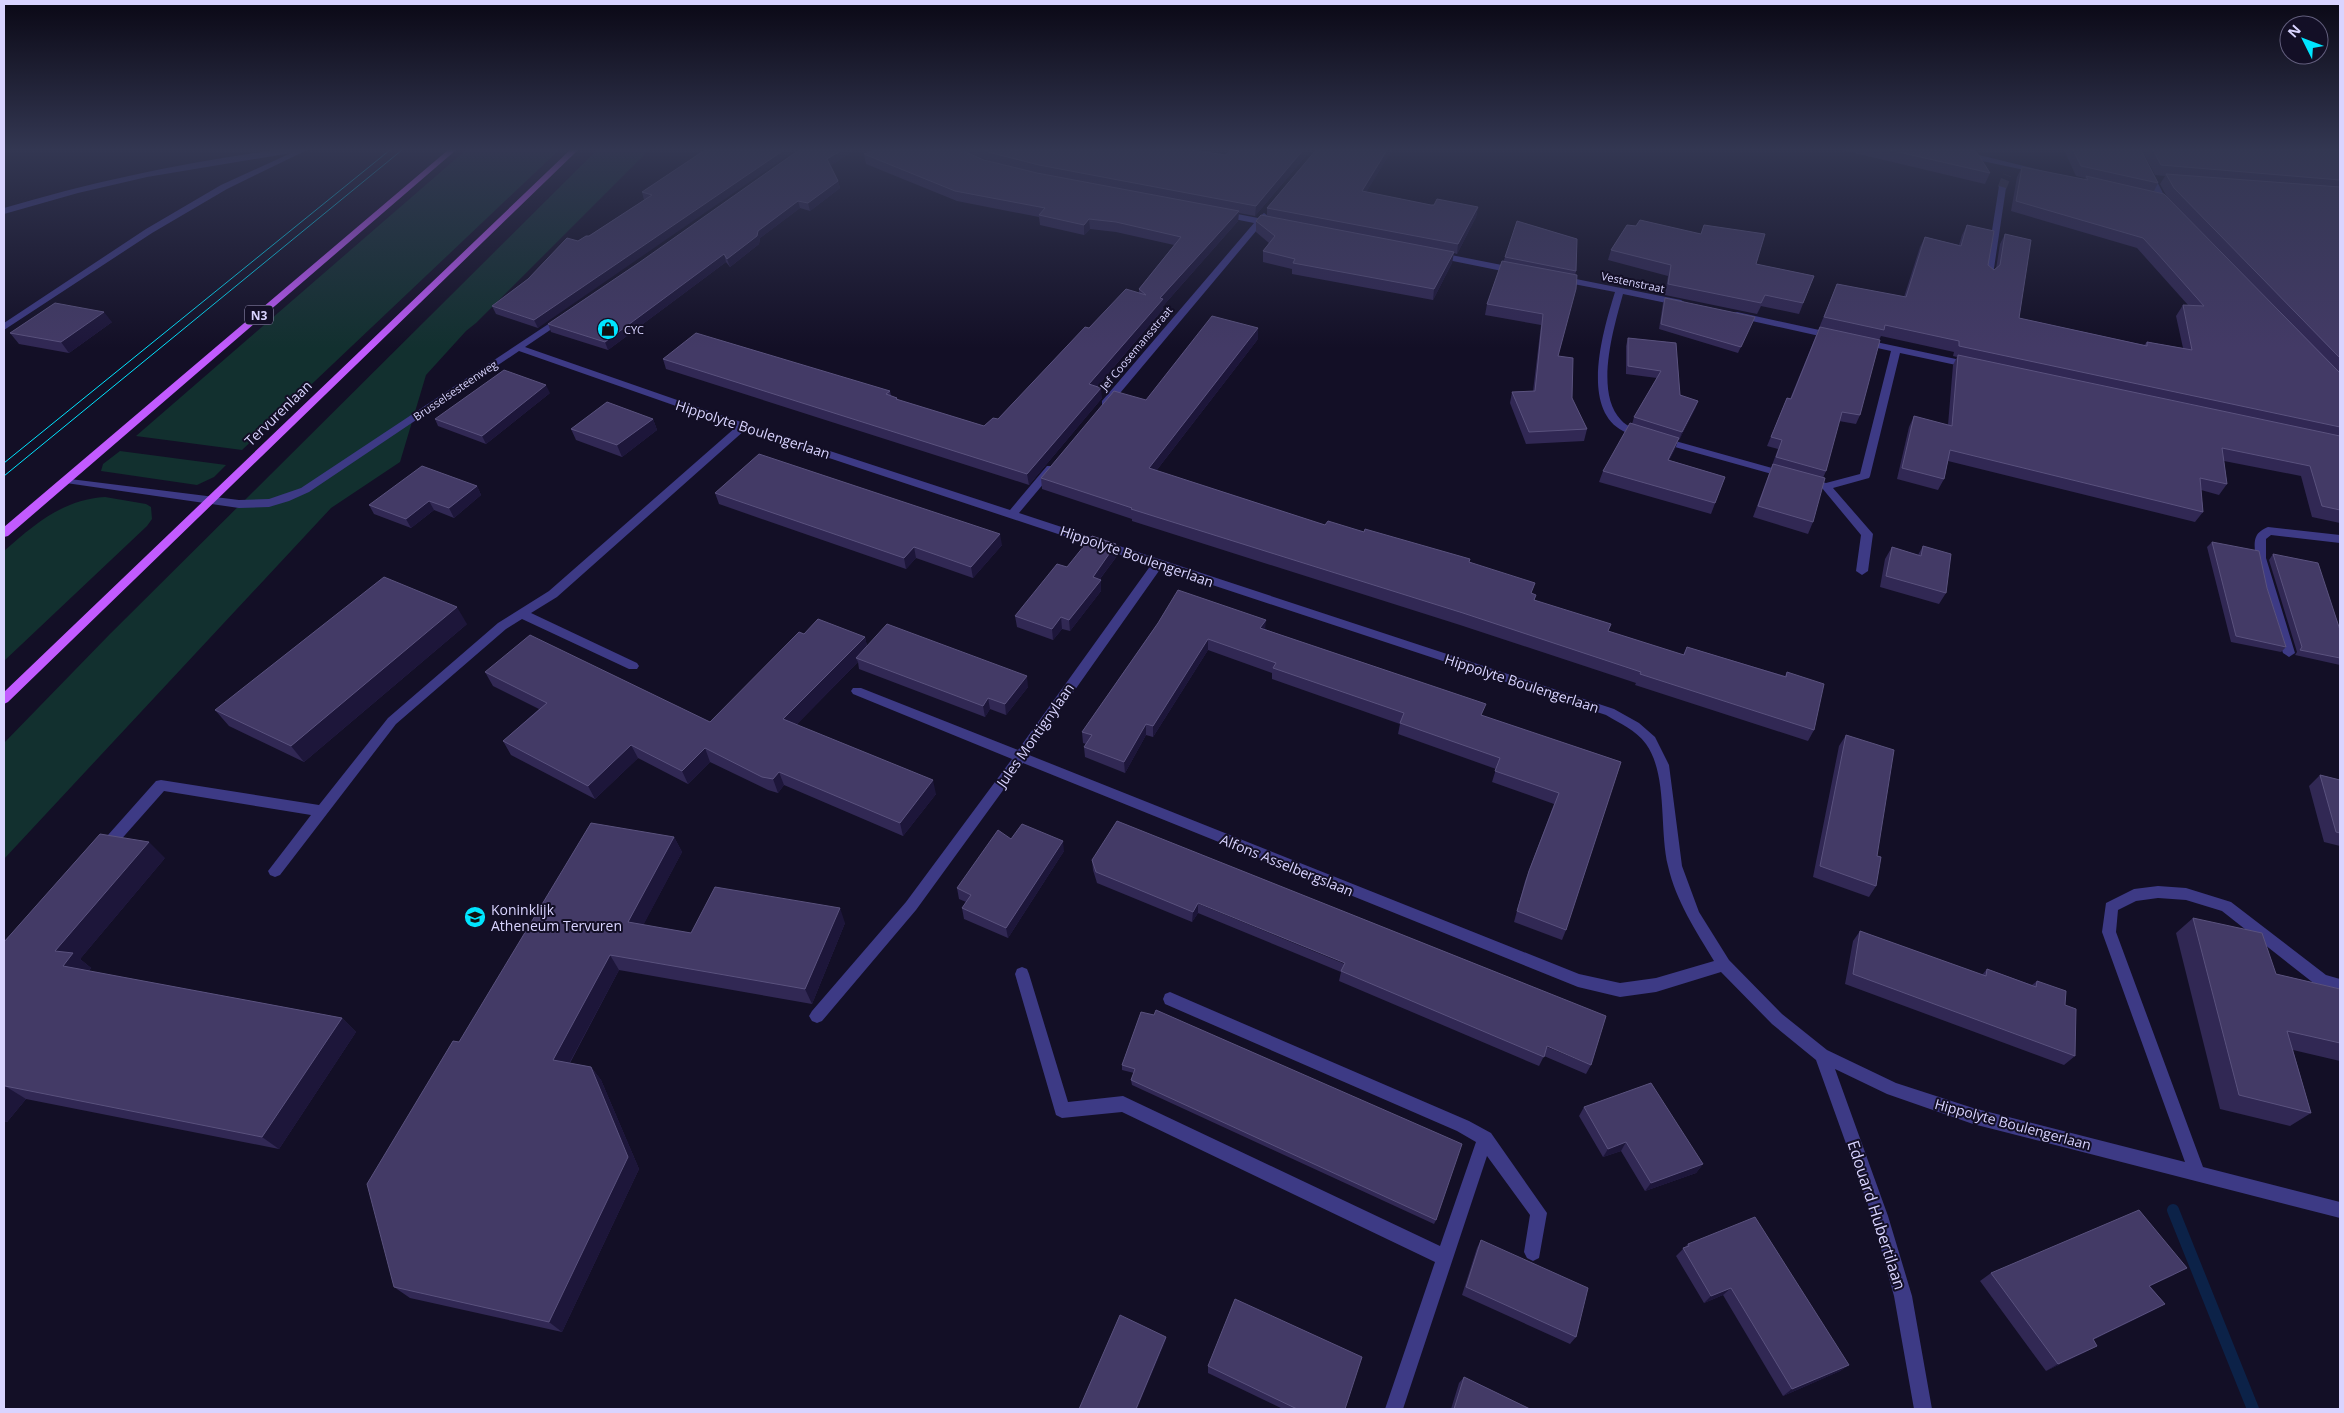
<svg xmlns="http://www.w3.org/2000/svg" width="2344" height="1413" font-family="'Open Sans',sans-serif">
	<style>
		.green { fill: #12302f }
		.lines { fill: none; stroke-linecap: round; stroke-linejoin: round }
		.stream { stroke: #0c2248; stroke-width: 12 }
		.minor-tunnel { stroke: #312d47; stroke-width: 9; stroke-dasharray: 9 4.5; stroke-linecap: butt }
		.minor { fill: #3d3a85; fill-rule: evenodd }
		.major { fill: #c25bff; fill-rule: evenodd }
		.tram { stroke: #00e5ff; stroke-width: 1 }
		.wall { fill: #312854; fill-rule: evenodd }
		.shaded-wall { fill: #1d163a }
		.building { fill: #433a66; stroke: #5a527e }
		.labels { text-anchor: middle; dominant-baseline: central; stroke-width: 4; stroke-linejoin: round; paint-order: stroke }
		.far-street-label { font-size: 11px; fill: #d9d4ff; stroke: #130f26 }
		.far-poi-label { font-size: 11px; fill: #d9d4ff; stroke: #130f26; text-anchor: start }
		.shield { fill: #130f26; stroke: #9e99be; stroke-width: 1 }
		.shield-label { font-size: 12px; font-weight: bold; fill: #d9d4ff }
		.street-label { font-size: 14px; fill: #d9d4ff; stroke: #130f26 }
		.poi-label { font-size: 14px; fill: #d9d4ff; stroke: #130f26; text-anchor: start }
		.near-street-label { font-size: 16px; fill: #d9d4ff; stroke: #130f26 }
	</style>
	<rect width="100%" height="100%" fill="#130f26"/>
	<path class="green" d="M466,150H559L242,450L136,436Z
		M597,150H649L476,323L466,331L426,375L400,462L331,508L4,859V743L109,635Z
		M120,451L226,465L214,477L197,485L101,471L103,464Z
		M105,497L146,504L151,507L152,519L147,526L4,661V551C35,524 62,500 105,497Z"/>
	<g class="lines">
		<path class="stream" d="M2173,1210L2253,1409"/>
		<path class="minor-tunnel" d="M2002,188L2007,175"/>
		<path class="minor" d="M277,150H307L227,189L152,233L4,330V323L146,229L221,185L291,153L147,177L78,193L4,214V208C93,182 184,162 277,150Z
			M1930,150L1967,152L2048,172L2044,174Z
			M2133,150H2141L2166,199L2172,206L2171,208H2165L2158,200Z
			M1999,186L2006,188L1993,275L1989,278L1985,275Z
			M1222,211L1258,218L1264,213L1268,216L1265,220L1278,224L1274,227L1262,224L1110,405H1102V401L1254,223L1219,216V212Z
			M1436,252L1517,268L1521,271L1517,274L1433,257L1432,255Z
			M1561,276L1681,300L1686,303L1681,306L1623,294C1614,327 1594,392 1621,420C1627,427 1637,429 1645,433V437C1637,439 1629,434 1623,431C1579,408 1604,328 1615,292L1558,281L1557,279Z
			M1737,312L1833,333L1838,336L1833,339L1734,317V313Z
			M562,315L567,318L565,320L525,347L726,417L1010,510L1047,466H1055V470L1019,513L1614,709L1639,723L1655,737L1669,765L1682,866L1699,912L1729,960L1782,1014L1827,1050L1896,1083L1973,1108L2185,1162L2102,932L2106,903L2134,889L2158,886L2186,888L2231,902L2326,975L2340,979V993L2316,985L2222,911L2186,900L2158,898L2136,901L2118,910L2116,932L2203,1167L2340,1202V1218L1973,1124L1887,1094L1835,1069L1888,1216L1912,1296L1932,1409H1914L1894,1296L1872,1216L1816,1060L1772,1024L1721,972L1656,992L1620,997L1578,987L1023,763L916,910L822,1021L817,1023L812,1021L809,1016L812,1011L906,902L1012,759L853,694L851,691L853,688H861L1018,750L1151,565L745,430L557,597L531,613L637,663L639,666L637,669H629L522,619L506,629L396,724L280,875L275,877L270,875L268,871L311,815L164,791L110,852L105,854L100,852L98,848L100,844L156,781L161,780L319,805L388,718L498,623L549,591L736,427L519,351L309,492L289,501L269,507L239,508L66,483L61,480L62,478L239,500L269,499L301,488ZM1161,568L1606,715C1619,723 1636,730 1646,744C1668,775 1659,829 1668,866C1676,901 1696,931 1714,961L1656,978L1620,983L1579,974L1029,755Z
			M1862,339L1970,362L1975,365L1970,368L1900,353L1870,476L1869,478L1833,488L1873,534L1868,571L1862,575L1856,571L1861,535L1822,488L1803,483L1802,481L1807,478L1826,483L1860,474L1891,351L1859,344V340Z
			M1661,437L1790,473L1791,475L1786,478L1657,442L1656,440Z
			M2268,527L2340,535V543L2271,535L2266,539V558L2295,653L2289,657L2283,653C2277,632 2248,554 2256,537C2258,532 2263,529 2268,527Z
			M1022,967L1027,969L1029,974L1068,1102L1123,1096L1440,1246L1476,1142L1457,1131L1165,1004L1163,999L1165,994L1170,992L1469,1121L1491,1133L1547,1213L1539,1258L1533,1261L1527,1258L1524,1252L1530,1215L1487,1156L1403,1409H1385L1435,1262L1122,1112L1062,1118L1056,1115L1015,974L1017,969Z"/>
		<path class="major" d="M448,150H456L8,536L4,537V527Z
			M570,150H578L8,702L4,704V692Z"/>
		<path class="tram" d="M4,463L390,150
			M4,476L402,150"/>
	</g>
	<path class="wall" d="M705,150L538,328L496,314L492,306L578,241L589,236L644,200L642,192Z
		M875,150H1191L1226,155L1311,150L1255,216L1239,213L1238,221L1163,306V309L1097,387L1102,398L1029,485L666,369L663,359L890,391L891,396L897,398L898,400L984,426L998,419L1089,328L1139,293V289L1174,245L1116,232L1090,229L1084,235L1040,225L1039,217L957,201L866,164L864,154ZM966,152L992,162L984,160Z
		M1316,150H1392L1366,192L1431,205L1478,207L1476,217L1457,254L1454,253L1452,263L1433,300L1292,274V269L1263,262V251L1269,243L1256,232V221L1267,216V208Z
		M1842,150H1971L1990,173L1985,184Z
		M2064,150H2141L2158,183L2154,191L2167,197L2160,184L2165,176L2155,175L2142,150H2340V523L2312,517L2301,476L2224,461L2227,484L2219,495L2201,490L2203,512L2195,522L1948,461L1944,479L1938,490L1897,479L1909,427L1914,416L1948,425L1953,365L1957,357L1953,356L1954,352L1881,336L1879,340L1860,415L1856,424L1839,421L1826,471L1823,478L1813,522L1808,534L1753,517L1778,449L1767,446L1787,398L1790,399L1837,284L1904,297L1920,247L1925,237L1959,245L1962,235L1967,225L1988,265L1994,270L1996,269L2000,244L2005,234L2019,318L2144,345L2147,342L2183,348L2176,316L2183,305H2188L2137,248L2011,211L2017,177L2022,167L2084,179L2085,178L2076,176Z
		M831,166L838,181L840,188L810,211L800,208L760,238L759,244L730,267L726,262L608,350L551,332L548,324L640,262Z
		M1611,250L1756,264L1814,276L1799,314L1761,306L1757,314L1665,295L1668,276L1608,260Z
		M1505,257L1576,271L1558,356L1572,398L1587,429L1584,441L1526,444L1510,403L1512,392L1533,391L1541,325L1485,315L1487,304Z
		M1665,298L1755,317L1738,353L1659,329L1663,303Z
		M112,322L69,353L19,344L10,333Z
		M1628,338L1676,343L1680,395L1698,401L1695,409L1679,440H1678L1675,449L1669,460L1725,477L1711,514L1599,482L1603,471L1632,424L1634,417L1657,378L1626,374V346Z
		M1258,339L1156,471L1325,525L1364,532L1469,563L1532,593L1535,600L1608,631L1683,655L1687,647L1785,676L1787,672L1814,730L1808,741L1635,685L1636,683L1460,625L1132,521V519L1042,489L1041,478L1146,400Z
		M550,393L486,444L438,426L435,419Z
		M653,419L657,430L622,457L576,440L571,429Z
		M477,486L481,495L454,518L434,510L411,528L374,514L369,505Z
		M715,493L1002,545L973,578L916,558L906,569L719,504Z
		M2212,542L2267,588L2286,647L2281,652L2231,642L2207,547Z
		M1923,546L1946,593L1939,604L1880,587L1885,559L1892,547L1918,555Z
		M2273,554L2340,630V665L2295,655L2297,652L2269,560Z
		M1117,556L1100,579L1101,580V591L1070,631L1062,629L1053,640L1017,627L1015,616L1067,567Z
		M1158,623L1265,629L1483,716L1621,762L1566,930L1562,940L1514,922L1525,881L1554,804L1492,782L1496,769L1398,734L1400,724L1272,679V673L1208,650L1153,737L1146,735L1125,773L1085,757L1084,747L1086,744L1083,743L1082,732Z
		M467,624L304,762L229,726L215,710Z
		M804,634L865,637L867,646L1028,687L1006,715L990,709L985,717L859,669L858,662L796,725L936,794L903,836L784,785L778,793L768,790L710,762L688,784L638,758L595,799L511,755L503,741L539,709L493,686L485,672L710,722Z
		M1846,735L1877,856L1876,886L1869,897L1813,877L1839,746Z
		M2320,775L2340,780V846L2324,842L2309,786Z
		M674,837L682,852L643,925L691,933L845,923L812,1004L619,970L570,1063L591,1067L601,1080L639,1169L562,1332L410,1298L394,1287L459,1042Z
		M1011,839L1064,851L1008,938L964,919L962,908L966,902L959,899L957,888Z
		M165,858L80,959L91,968L89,971L342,1018L356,1032L279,1149L26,1099L7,1122L4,1121V942Z
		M1092,860L1591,1065L1586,1074L1544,1056L1539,1066L1339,981L1341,972L1198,913L1192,922L1097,883L1093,870Z
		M2193,918L2276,974L2340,989V1061L2293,1050L2311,1113L2290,1126L2220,1109L2176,933Z
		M1860,931L1982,975L1987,969L2032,985L2037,981L2065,1005L2075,1056L2064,1065L1845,984L1853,941Z
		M1141,1012L1436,1220L1434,1224L1132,1085L1131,1080L1134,1073L1122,1070V1065Z
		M1584,1107L1703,1164L1696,1173L1645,1191L1621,1151L1603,1157L1579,1116Z
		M1481,1240L1576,1337L1570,1344L1462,1295L1477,1248Z
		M1688,1244L1849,1365L1840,1371L1783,1396L1723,1295L1704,1303L1676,1256Z
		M1991,1273L2174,1275L2150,1286L2165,1304L2093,1340L2097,1346L2046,1371L1980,1281Z
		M1208,1366L1345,1409H1283L1208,1373Z
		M1464,1377L1530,1409H1451L1459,1383Z"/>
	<path class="shaded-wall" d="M784,150H796L538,328L534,320Z
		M842,150H855L829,167L827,159Z
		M1303,150H1311L1255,216L1256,206Z
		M1387,150H1392L1361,201L1362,191Z
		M838,181L840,188L810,211L808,203Z
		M798,201L800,208L760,238L759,244L730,267L727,259L758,231Z
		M1478,207L1476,217L1457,254L1458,244Z
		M1239,211L1238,221L1163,306V309L1090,395L1089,384L1160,298Z
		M1089,219L1090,229L1084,235V225Z
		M1454,252L1452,263L1433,300L1434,289Z
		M724,254L726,262L608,350L605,342Z
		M104,312L112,322L69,353L61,342Z
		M1258,328V339L1149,480V468Z
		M546,385L550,393L486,444L482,436Z
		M1101,388L1102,398L1029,485L1027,474Z
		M1698,401L1695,409L1679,440L1682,432Z
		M653,419L657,430L622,457L617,445Z
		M1679,438L1675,449L1664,471L1668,460Z
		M477,486L481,495L454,518L449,508Z
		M429,501L434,510L411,528L406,519Z
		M1000,534L1002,545L973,578L971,567Z
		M1116,544L1117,556L1093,588V577Z
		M914,547L916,558L906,569L904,558Z
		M1101,580V591L1070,631L1069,620Z
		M457,607L467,624L304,762L291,746Z
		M1061,617L1062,629L1053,640L1052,629Z
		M1266,620L1265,631L1260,628Z
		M865,637L868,651L856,658L858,662L788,733L783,719Z
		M1208,639V650L1153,737V726Z
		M1027,676L1028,687L1006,715L1005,704Z
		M988,698L990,709L985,717L983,706Z
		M1146,724V735L1125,773L1124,762Z
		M631,745L638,758L595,799L588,786Z
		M705,748L710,762L688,784L682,771Z
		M779,772L784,785L778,793L773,779Z
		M933,780L936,794L903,836L900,823Z
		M674,837L682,852L637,937L628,922Z
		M1063,841L1064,851L1008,938L1006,928Z
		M149,842L165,858L80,959L91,968L81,980L63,966L55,951Z
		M1198,903V913L1192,922L1193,912Z
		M840,908L845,923L812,1004L805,989Z
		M610,955L619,970L564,1073L553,1060Z
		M342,1018L356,1032L279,1149L262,1137Z
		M591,1067L601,1080L639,1169L562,1332L549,1322Z
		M5,1086L26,1099L7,1122L4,1120V1087Z
		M1626,1142L1621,1151L1603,1157L1608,1149Z
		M1703,1164L1696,1173L1645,1191L1651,1183Z
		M2187,1268L2174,1275L2136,1293L2149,1286Z
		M1731,1288L1723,1295L1704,1303L1711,1296Z
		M2165,1304L2151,1312L2080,1346L2093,1339Z
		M1166,1337V1340L1137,1409H1136Z
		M2097,1346L2084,1353L2046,1371L2058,1364Z
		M1849,1365L1840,1371L1783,1396L1792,1389Z"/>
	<path class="building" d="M705,150H784L534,320L492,306L528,279L567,238L578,241L586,236H589L652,195L642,192Z
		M799,150H842L827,159L838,181L808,203L798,201L758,231L757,236L727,259L724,254L605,342L548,324L640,262Z
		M875,150H961L984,160L1037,173L1239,211L1160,298L1163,299L1089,384L1101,388L1027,474L663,359L696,333L890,391L886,394L897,398L896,399L984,426L993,418L998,419L1085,327L1089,328L1126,289L1146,295L1139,289L1181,237L1116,222L1089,219L1084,225L1039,215L1045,208L955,191L864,154Z
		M984,150H1191L1226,155L1230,150H1303L1256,206L1039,165L992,153Z
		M1316,150H1387L1362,191L1431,205H1434L1437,199L1478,207L1458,244L1267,208Z
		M1890,150H1971L1976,151L1990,173Z
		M2073,150H2141L2158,183L2081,166Z
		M2153,150H2340V180L2161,165Z
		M2022,167L2088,180L2086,176L2164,194L2340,373V427L1959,346V341L1885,325L1884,330L1824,317L1837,284L1906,297L1925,237L1961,246L1967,225L1994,231L1988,265L1994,270L2000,265L2005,234L2031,240L2019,318L2147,346V342L2192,350L2183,305L2204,306L2157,253L2143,238L2016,201Z
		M2166,174L2340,187V358L2174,188Z
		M1261,215L1454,252L1434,289L1293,263L1295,259L1263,251L1275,236L1256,221Z
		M1640,220L1701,234L1704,225L1765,234L1756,264L1814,276L1803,303L1765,295L1761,303L1668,284L1671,265L1611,250L1627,225L1636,226Z
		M1517,221L1577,239L1576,271L1505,257Z
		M1502,261L1577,275L1576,289L1558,356L1573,358L1572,398L1587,429L1529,432L1512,392L1535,391L1543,314L1487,304Z
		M1665,298L1755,317L1741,347L1661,324Z
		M55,303L104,312L61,342L10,333Z
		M1212,316L1258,328L1149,468L1325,525L1328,521L1364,532L1365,529L1470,559L1469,562L1535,583L1531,593L1536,595L1534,600L1611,624L1608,631L1684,655L1687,647L1786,677L1787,672L1824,684L1814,730L1640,674L1641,672L1463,613L1131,509L1132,508L1041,478L1114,391L1146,400Z
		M1820,327L1880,340L1860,415L1842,412L1826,471L1776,457L1782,440L1771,437L1787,398L1791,399Z
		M1628,338L1676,343L1680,395L1698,401L1682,432L1634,417L1661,371L1628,366Z
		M1958,355L2340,436V510L2322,506L2310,466L2222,448L2227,484L2200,478L2203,512L1950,450L1944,479L1902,468L1914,416L1952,426Z
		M504,370L546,385L482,436L435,419Z
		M607,402L653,419L617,445L571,429Z
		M1630,423L1679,438L1668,460L1725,477L1715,503L1603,471Z
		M759,454L1000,534L971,567L914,547L904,558L715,493Z
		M1773,464L1825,478L1813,522L1758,506Z
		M422,466L477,486L449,508L429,501L406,519L369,505Z
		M1092,536L1116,544L1093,577L1101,580L1069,620L1061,617L1052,629L1015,616L1057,564L1067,567Z
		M2212,542L2259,551L2267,588L2286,647L2236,636Z
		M1923,546L1951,554L1946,593L1886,576L1892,547L1921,556Z
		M2273,554L2318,563L2340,630V658L2300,650L2302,647Z
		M384,577L457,607L291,746L215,710Z
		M1178,590L1266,620L1260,628L1486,704L1481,715L1621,762L1566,930L1517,911L1529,871L1559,793L1495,771L1500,758L1400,723L1404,713L1273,668L1276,663L1208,639L1153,726L1146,724L1124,762L1084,747L1092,735L1082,732L1158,623Z
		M818,619L865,637L783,719L933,780L900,823L779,772L773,779L762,777L705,748L682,771L631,745L588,786L503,741L547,703L485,672L530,635L710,722L799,632L804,634Z
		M887,624L1027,676L1005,704L988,698L983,706L856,658Z
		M1846,735L1894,750L1877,856L1881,857L1876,886L1820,866Z
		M2320,775L2340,780V833L2336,832Z
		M1117,821L1606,1016L1591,1065L1547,1046L1544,1057L1341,971L1345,963L1198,903L1193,912L1096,872L1092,860Z
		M591,823L674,837L628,922L691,933L715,887L840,908L805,989L610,955L553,1060L591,1067L628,1157L549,1322L394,1287L367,1184L453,1041L459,1042Z
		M1022,824L1063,841L1006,928L962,908L971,895L957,888L998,830L1011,839Z
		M100,834L149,842L55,951L73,953L63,966L342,1018L262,1137L5,1086L4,1087V942Z
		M2193,918L2262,933L2276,974L2340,989V1043L2287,1031L2311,1113L2239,1095Z
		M1860,931L1986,976L1987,969L2036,987L2037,981L2066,991L2065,1005L2076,1009L2075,1056L1853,974Z
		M1156,1010L1462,1144L1436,1220L1131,1080L1135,1069L1122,1065L1141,1012L1154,1015Z
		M1651,1083L1703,1164L1651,1183L1626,1142L1608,1149L1584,1107Z
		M2139,1210L2187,1268L2149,1286L2165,1304L2093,1339L2097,1346L2058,1364L1991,1273Z
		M1755,1217L1849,1365L1792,1389L1731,1288L1711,1296L1683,1248L1689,1246L1688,1244Z
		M1481,1240L1588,1288L1576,1337L1466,1287Z
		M1235,1299L1362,1357L1345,1409H1297L1208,1366Z
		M1120,1315L1166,1337L1136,1409H1079Z
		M1464,1377L1530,1409H1454Z"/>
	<linearGradient id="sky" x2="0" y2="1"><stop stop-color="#0a0815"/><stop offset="0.43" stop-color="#333752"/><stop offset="1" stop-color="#333752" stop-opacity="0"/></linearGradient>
	<rect width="2344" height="348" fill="url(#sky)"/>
	<defs>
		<g id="shop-disc" transform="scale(1.125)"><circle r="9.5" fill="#00e5ff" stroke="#130f26"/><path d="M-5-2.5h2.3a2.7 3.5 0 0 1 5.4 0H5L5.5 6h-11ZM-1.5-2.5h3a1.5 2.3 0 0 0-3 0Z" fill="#111"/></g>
		<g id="school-disc" transform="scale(1.125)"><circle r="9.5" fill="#00e5ff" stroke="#130f26"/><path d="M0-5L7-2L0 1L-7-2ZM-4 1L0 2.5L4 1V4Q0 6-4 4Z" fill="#111"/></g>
	</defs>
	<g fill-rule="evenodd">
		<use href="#shop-disc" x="608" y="329"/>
		<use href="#school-disc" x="475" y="917"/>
	</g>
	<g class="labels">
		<g class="far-street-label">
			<text transform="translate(1633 282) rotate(12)">Vestenstraat</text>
			<text transform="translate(1136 348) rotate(-50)">Jef Coosemansstraat</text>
			<text transform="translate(455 390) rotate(-34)">Brusselsesteenweg</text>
		</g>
		<g class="far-poi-label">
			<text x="624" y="329">CYC</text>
		</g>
		<rect class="shield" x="245" y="305.5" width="28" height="19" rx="4"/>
		<g class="shield-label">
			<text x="259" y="315">N3</text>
		</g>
		<g class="street-label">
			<text transform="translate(278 413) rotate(-44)">Tervurenlaan</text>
			<text transform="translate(753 429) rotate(18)">Hippolyte Boulengerlaan</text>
			<text transform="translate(1137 556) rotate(19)">Hippolyte Boulengerlaan</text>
			<text transform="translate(1522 683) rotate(18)">Hippolyte Boulengerlaan</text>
			<text transform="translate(1035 735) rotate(-55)">Jules Montignylaan</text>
			<text transform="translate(1287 865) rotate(22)">Alfons Asselbergslaan</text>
			<text transform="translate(2013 1124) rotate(15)">Hippolyte Boulengerlaan</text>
		</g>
		<g class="poi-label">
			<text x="491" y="909">Koninklijk<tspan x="491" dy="16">Atheneum Tervuren</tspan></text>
		</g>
		<g class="near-street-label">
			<text transform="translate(1877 1215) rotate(72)">Edouard Hubertilaan</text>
		</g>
	</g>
	<rect width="2344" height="1413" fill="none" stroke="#d9d4ff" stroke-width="10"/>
	<g transform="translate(2304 40) rotate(312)"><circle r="24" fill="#130f26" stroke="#625e7d"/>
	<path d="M0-4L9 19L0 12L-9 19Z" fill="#00e5ff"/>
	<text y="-8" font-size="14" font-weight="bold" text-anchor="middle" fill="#d9d4ff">N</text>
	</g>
</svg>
